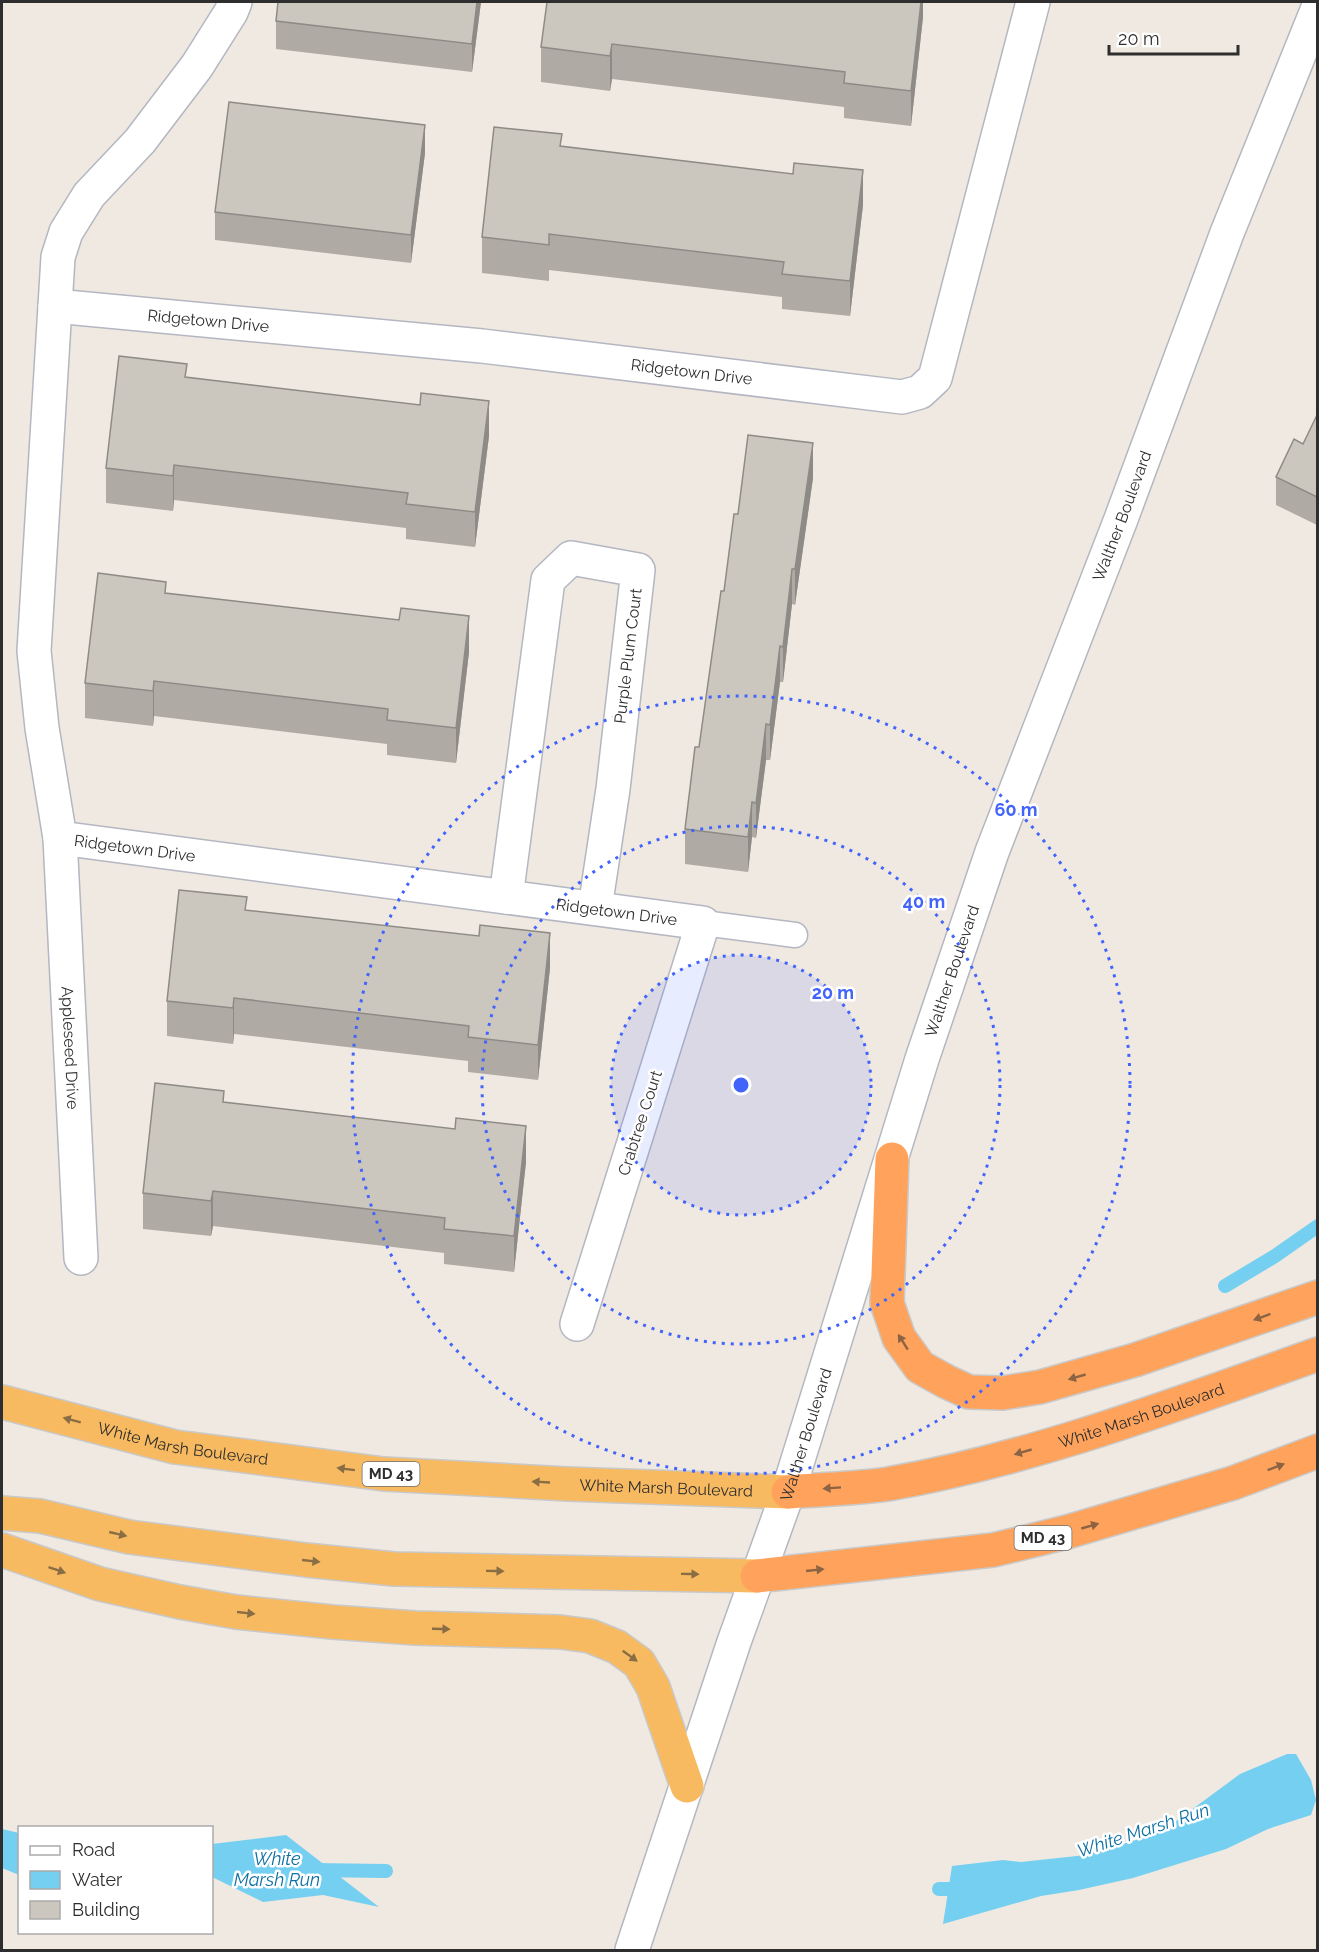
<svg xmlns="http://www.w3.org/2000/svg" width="1319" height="1952" font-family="Raleway,sans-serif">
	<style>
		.water { fill: #75cff0 }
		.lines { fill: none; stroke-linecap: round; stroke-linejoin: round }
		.stream { stroke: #75cff0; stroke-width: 14 }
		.service-casing { stroke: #b4b7c1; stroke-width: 27 }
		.minor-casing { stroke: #b4b7c1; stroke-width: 36 }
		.secondary-casing { stroke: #b4b7c1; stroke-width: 36 }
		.trunk-casing { stroke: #c9c9c9; stroke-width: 36 }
		.motorway-casing { stroke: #c9c9c9; stroke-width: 36 }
		.service { stroke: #fff; stroke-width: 24 }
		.minor { stroke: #fff; stroke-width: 33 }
		.secondary { stroke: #fff; stroke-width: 33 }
		.trunk { stroke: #f8ba60; stroke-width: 33 }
		.motorway { stroke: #ffa35c; stroke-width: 33 }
		.wall { fill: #afaba4 }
		.shaded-wall { fill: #8e8b86 }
		.building { fill: #cbc7bf; stroke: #8e8b86; stroke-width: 1.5 }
		.oneway { fill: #8c6343 }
		.oneway2 { fill: #896d44 }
		.ring { fill: none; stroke: #4264fb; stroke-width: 3; stroke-dasharray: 3 6 }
		.labels { text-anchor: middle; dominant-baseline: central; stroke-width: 5; stroke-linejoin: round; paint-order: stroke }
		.shield { fill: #fff; stroke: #6d6d6d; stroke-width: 1.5 }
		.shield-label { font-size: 15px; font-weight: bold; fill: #2e2e2e }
		.street-label { font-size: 16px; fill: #2e2e2e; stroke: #fff }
		.water-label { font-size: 18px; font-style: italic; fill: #0d6fa3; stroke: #fff }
		.centre { fill: #4264fb; stroke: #fff; stroke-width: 3 }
		.ring-label { font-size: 18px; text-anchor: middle; font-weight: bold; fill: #4264fb; stroke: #fff; stroke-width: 5; stroke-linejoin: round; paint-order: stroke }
	</style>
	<rect width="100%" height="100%" fill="#efe9e1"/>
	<path class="water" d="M1287,1754H1296L1311,1780L1316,1800L1311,1815L1268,1829L1226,1849L1133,1878L1079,1890L1041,1896L943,1924L952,1866L1003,1860L1021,1862L1086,1855L1146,1837L1167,1828L1240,1774Z
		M2,1829L19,1833V1875L2,1868Z
		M286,1835L379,1907L323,1895L263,1902L212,1877V1844Z"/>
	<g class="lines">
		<path class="stream" d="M1225,1286L1275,1256L1318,1226
			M313,1870L386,1871
			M939,1889H964"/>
		<g class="service-casing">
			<path id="service" d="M703,923L795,935"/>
		</g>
		<g class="minor-casing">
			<g id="minor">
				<path id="s1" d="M235,2L231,12L197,66L140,141L89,195L66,232L58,257L34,651L42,728L60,838L703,923L577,1324"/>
				<path id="s2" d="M55,306L482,346L902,397L920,392L935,378L1033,2"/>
				<path id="s3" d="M60,838L81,1258"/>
				<path d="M506,897L548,580L571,558L638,570L613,789L595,908"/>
			</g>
		</g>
		<g class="secondary-casing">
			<g id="secondary">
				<path id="s4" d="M632,1950L734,1642L788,1492L922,1059L992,852L1121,519L1227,233L1318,8"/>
			</g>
		</g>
		<g class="trunk-casing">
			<g id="trunk">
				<path id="s5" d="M2,1402L175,1447L384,1474L568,1484L788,1492"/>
				<path d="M2,1513L40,1516L129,1537L306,1560L394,1569L757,1576"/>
				<path d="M2,1550L100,1584L180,1602L236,1612L332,1622L415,1628L560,1632L590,1636L617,1647L639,1663L653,1687L687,1786"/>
			</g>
		</g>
		<g class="motorway-casing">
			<g id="motorway">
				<path d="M892,1159L887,1303L899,1338L920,1367L947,1382L969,1392L1003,1393L1040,1387L1135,1360L1318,1297"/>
				<path id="s6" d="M788,1492C821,1489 855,1489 888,1484C1036,1458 1177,1404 1318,1354"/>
				<path d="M757,1576L993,1550L1067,1532L1233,1483L1318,1451"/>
			</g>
		</g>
		<use href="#service" class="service"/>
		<use href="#minor" class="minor"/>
		<use href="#secondary" class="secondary"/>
		<use href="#trunk" class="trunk"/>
		<use href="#motorway" class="motorway"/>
	</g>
	<path class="wall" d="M278,2H481L472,72L276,49V21Z
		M923,2V17L911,126L844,118V107L612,79L610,91L541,82V47Z
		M562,146L863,205L850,316L782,309V297L549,270V281L482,273V237Z
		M425,153L411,263L215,240V212Z
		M187,377L489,436L475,547L406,539V528L174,500L173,511L106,503V468Z
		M1317,415V525L1276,505V477L1303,444Z
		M813,478L795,605L792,604L783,682H780L770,760H766L756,838L752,837L748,872L685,864V829L738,514Z
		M166,593L469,652L456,763L387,755V744L154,716L153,726L85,718V683Z
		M247,910L550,968L538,1080L468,1072V1061L234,1034L233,1044L167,1036V1001Z
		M224,1102L526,1162L514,1272L444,1264V1253L213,1226L211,1236L143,1229V1193Z"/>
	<path class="shaded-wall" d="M477,2H481L472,72V44Z
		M921,2H923V17L911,126V91Z
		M612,44V79L610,91V56Z
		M425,125V153L411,263V235Z
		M863,170V205L850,316V281Z
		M489,401V436L475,547V512Z
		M813,443V478L795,605V569Z
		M174,465V500L173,511V476Z
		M792,569V604L783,682V647Z
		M469,616V652L456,763V728Z
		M780,646V682L770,760V725Z
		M154,681V716L153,726V691Z
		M766,724V760L756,838V803Z
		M752,802V837L748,872V837Z
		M550,933V968L538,1080V1045Z
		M234,998V1034L233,1044V1008Z
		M526,1126V1162L514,1272V1236Z
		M213,1191V1226L211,1236V1201Z"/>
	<path class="building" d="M278,2H477L472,44L276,21Z
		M547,2H921L911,91L844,83L845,72L612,44L610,56L541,47Z
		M229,102L425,125L411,235L215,212Z
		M494,127L562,134L560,146L793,174L794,163L863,170L850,281L782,274L784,262L549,234V245L482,237Z
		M119,356L187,364L185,377L420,405L421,393L489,401L475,512L406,504L408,493L174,465L173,476L106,468Z
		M1317,415V497L1276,477L1294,439L1303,444Z
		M748,435L813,443L795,569H792L783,647L780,646L770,725L766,724L756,803L752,802L748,837L685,829L695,747H699L721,591H724L734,514H738Z
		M98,573L166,582L165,593L399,620L401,608L469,616L456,728L387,720L388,709L154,681L153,691L85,683Z
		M179,890L247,897L245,910L479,936L480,925L550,933L538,1045L468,1037L469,1026L234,998L233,1008L167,1001Z
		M155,1083L224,1091L223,1102L455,1129L456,1118L526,1126L514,1236L444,1229L445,1218L213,1191L211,1201L143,1193Z"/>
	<defs><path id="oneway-solid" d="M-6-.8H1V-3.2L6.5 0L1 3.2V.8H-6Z" transform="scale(1.5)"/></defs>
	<g class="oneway">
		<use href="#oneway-solid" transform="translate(1262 1317) rotate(160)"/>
		<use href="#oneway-solid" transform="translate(903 1342) rotate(-122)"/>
		<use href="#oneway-solid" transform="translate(1077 1377) rotate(164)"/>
		<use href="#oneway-solid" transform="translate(1023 1452) rotate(164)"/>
		<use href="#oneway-solid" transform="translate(1276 1467) rotate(-21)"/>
		<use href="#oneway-solid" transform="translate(832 1488) rotate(176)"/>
		<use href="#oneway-solid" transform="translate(1090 1526) rotate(-16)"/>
		<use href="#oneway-solid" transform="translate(815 1570) rotate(-6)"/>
	</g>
	<g class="oneway2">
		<use href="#oneway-solid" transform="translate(72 1420) rotate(-165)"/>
		<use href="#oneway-solid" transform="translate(346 1469) rotate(-173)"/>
		<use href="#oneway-solid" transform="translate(541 1482) rotate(-177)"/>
		<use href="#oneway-solid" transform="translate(118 1534) rotate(13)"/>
		<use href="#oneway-solid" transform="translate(311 1561) rotate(6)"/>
		<use href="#oneway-solid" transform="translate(57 1570) rotate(19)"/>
		<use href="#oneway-solid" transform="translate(495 1571) rotate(1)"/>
		<use href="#oneway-solid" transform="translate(690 1574) rotate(1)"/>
		<use href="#oneway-solid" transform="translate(246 1613) rotate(6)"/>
		<use href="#oneway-solid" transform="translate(441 1629) rotate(2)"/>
		<use href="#oneway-solid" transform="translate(630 1656) rotate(36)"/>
	</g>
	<circle cx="741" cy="1085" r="130" fill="#4264fb" fill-opacity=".12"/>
	<g class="ring">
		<circle cx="741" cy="1085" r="130"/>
		<circle cx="741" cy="1085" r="259"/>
		<circle cx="741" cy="1085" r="389"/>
	</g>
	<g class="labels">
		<g class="shield">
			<rect x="362.5" y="1462" width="57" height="24" rx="4.5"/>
			<rect x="1014.5" y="1526" width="57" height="24" rx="4.5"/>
		</g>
		<g class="shield-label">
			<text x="391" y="1474">MD 43</text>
			<text x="1043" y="1538">MD 43</text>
		</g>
		<g class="street-label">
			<text stroke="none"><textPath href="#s2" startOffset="154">Ridgetown Drive</textPath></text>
			<text stroke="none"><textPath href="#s2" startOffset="640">Ridgetown Drive</textPath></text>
			<text stroke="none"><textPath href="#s4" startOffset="1516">Walther Boulevard</textPath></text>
			<text transform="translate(628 656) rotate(-83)">Purple Plum Court</text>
			<text stroke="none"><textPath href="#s1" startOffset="972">Ridgetown Drive</textPath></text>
			<text stroke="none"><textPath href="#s1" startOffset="1458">Ridgetown Drive</textPath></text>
			<text stroke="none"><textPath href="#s4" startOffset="1030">Walther Boulevard</textPath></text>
			<text stroke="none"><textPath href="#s3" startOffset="210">Appleseed Drive</textPath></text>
			<text transform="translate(640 1123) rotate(-72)">Crabtree Court</text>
			<text stroke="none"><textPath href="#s6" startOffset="363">White Marsh Boulevard</textPath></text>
			<text stroke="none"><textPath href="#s4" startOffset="544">Walther Boulevard</textPath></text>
			<text stroke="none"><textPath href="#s5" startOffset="186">White Marsh Boulevard</textPath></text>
			<text stroke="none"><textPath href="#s5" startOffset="672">White Marsh Boulevard</textPath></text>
		</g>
		<g class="water-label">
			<text transform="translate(1143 1830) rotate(-18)">White Marsh Run</text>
			<text x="277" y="1858">White<tspan x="277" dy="21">Marsh Run</tspan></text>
		</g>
	</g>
	<circle cx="741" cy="1085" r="9" class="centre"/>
	<g class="ring-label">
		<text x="1016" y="816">60 m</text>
		<text x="924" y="908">40 m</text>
		<text x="833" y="999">20 m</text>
	</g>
	<rect width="1319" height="1952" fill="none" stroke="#2e2e2e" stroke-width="6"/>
	<rect x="18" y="1826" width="195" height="108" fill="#ffffff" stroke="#ababab" stroke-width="1.5"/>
	<rect x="30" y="1846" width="30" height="9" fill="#ffffff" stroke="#ababab" stroke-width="1.5"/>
	<text x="72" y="1856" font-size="18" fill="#2e2e2e">Road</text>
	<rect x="30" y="1871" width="30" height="18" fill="#75cff0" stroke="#ababab" stroke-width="1.5"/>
	<text x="72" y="1886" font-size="18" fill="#2e2e2e">Water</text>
	<rect x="30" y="1901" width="30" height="18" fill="#cbc7bf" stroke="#ababab" stroke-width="1.5"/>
	<text x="72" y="1916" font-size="18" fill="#2e2e2e">Building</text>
	<path d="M1109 45v9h129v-9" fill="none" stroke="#2e2e2e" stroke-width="3"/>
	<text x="1118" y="45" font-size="18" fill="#2e2e2e" stroke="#ffffff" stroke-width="4.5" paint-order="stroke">20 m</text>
</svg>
